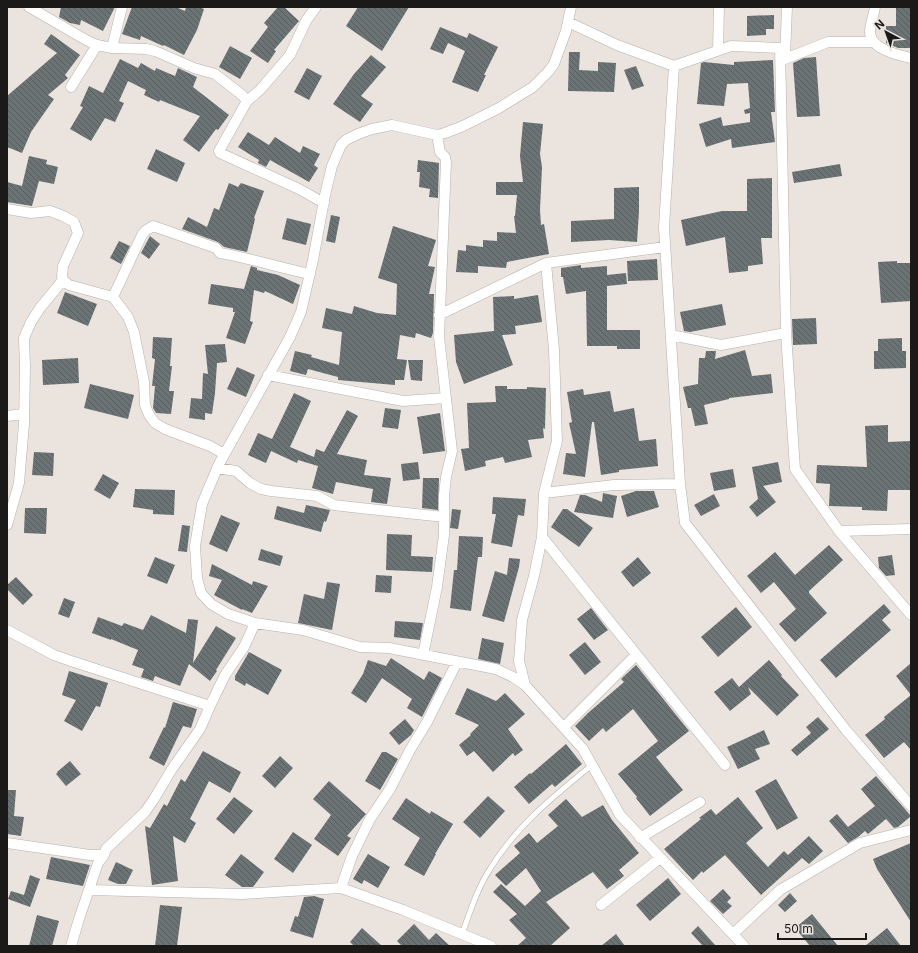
<svg xmlns="http://www.w3.org/2000/svg" width="918" height="953" font-family="Inter,sans-serif">
	<style>
		.building { fill: url(#building-back-hatch) }
		.lines { fill: none; stroke-linecap: round; stroke-linejoin: round }
		.lane-casing { stroke: #b6b0ab; stroke-width: 6 }
		.street-casing { stroke: #b6b0ab; stroke-width: 11 }
		.lane { stroke: #fff; stroke-width: 5 }
		.street { stroke: #fff; stroke-width: 10 }
	</style>
	<defs>
		<pattern id="building-back-hatch" width="6" height="6" patternUnits="userSpaceOnUse"><rect width="6" height="6" fill="#6b7375"/><path d="M-1 5l2 2M0 0l6 6M5-1l2 2" fill="none" stroke="#575e5f"/></pattern>
	</defs>
	<rect width="100%" height="100%" fill="#eae3de"/>
	<path class="building" d="M61,7H115L103,31L81,20L80,25L70,23L59,17Z
		M132,7H176L185,11L186,7H199L204,9L197,30L184,55L164,45L163,46L141,36L140,40L122,34Z
		M278,7H284L299,21L274,50L276,51L268,63L250,51L268,27L264,23Z
		M358,7H409L382,51L346,26Z
		M896,7H911V48H898L886,43V26H896Z
		M774,15V29H766V35L747,36V16Z
		M440,27L467,38L469,33L498,47L484,75H486L478,92L452,82L465,51L448,43L443,54L430,49Z
		M51,34L80,55L65,75L68,78L48,95L54,99L31,132L22,153L7,147V96L57,53L44,44Z
		M230,46L252,58L240,79L219,67Z
		M569,52H580L579,70L598,71V62L616,63L614,92L568,91Z
		M371,55L386,67L361,96L373,104L360,122L333,104L354,74Z
		M816,57L820,116L797,117L793,63L804,58Z
		M120,59L138,68L141,63L155,71L156,68L175,76L178,68L197,77L193,87L229,115L218,130L216,129L199,152L183,140L200,116L160,100L159,102L144,95L146,90L128,81L119,101L124,103L115,122L105,118L91,141L70,129L83,107L80,106L89,86L103,93Z
		M773,60L775,112H771L775,142L732,148L731,139L706,147L699,124L721,117L723,126L750,122V113L745,114L744,110L750,108L748,83L727,84L724,106L697,104L701,63L704,62L734,65V62Z
		M636,66L644,86L632,90L624,70Z
		M307,68L322,76L309,100L294,92Z
		M523,122L543,124L540,154L542,167L540,210L541,225L544,224L549,254L507,262L506,268L478,266V273L456,272L458,250L466,251V245L483,247V240L497,241V232L516,233L514,216H515L517,195H496V182H523L520,156Z
		M248,132L269,145L275,137L300,153L303,146L320,154L314,165L318,168L309,182L270,160L266,167L258,163L259,160L238,147Z
		M156,149L185,163L177,182L147,169Z
		M29,156L47,160L46,164L58,167L54,184L39,181L32,206L7,202V182L22,186Z
		M418,160L439,163L438,198L429,197L430,189L419,187L420,172H417Z
		M840,164L842,176L794,183L792,172Z
		M772,178V238H761L763,264L748,266V271L729,273L725,237L686,246L681,220L722,211H747V179Z
		M229,183L238,187L241,183L264,191L254,218L255,219L247,252L224,247L218,242L182,229L188,217L207,227L214,208L219,210Z
		M639,187V211L637,242L609,240L571,242V221L614,219V188Z
		M331,215L340,217L335,243L326,241Z
		M287,218L311,224L306,245L282,239Z
		M393,226L436,240L428,266L435,267L429,294H434L433,333L431,338L416,333L415,338L400,335L397,359L407,360L404,380H395V385L338,380V377L308,369L306,375L290,371L295,351L312,355L311,357L339,365L342,332L322,328L326,308L352,314L354,306L377,313L396,315L397,284L378,278Z
		M150,236L160,244L149,259L141,253Z
		M119,241L130,246L121,264L110,258Z
		M657,259L658,280L628,281L627,261Z
		M897,261V263H911V301L881,303L878,262Z
		M581,265V268L607,266V275L626,273L627,284L607,286V330H640V349H617V346H587L586,291L566,294L563,277H561V268Z
		M251,266L257,268V270L278,275L300,285L293,304L265,291L264,293L254,290L250,321L253,322L245,344L226,338L235,312H233V308L208,304L211,284L244,289Z
		M65,292L97,304L88,326L57,313Z
		M538,295L542,322L515,326L516,334L502,335L513,365L464,384L456,362L454,335L494,331L493,297L514,296V299Z
		M722,304L726,325L690,332L684,331L680,312Z
		M816,318L817,344L793,345L792,319Z
		M153,337L172,338L170,366H172L169,391H174L171,414L156,413L153,408L155,386H152L155,359L152,358Z
		M902,338V351H906V368L874,369V351H878V339Z
		M225,344L227,362L217,363L215,393L212,414L205,413V420L189,418L191,398L202,399L203,373L208,374L205,345Z
		M745,350L752,376L771,374L773,393L729,398V399L704,405L708,424L695,426L691,408H688L683,387L698,384L699,358H705L706,351H716L715,359Z
		M78,358L79,383L43,385L42,360Z
		M408,360H423L422,381L411,380Z
		M237,367L255,375L246,397L227,389Z
		M90,384L134,395L128,419L84,408Z
		M495,386H507V389H527V387L546,388L545,429L543,428L544,438L528,440L532,457L505,463L503,457L485,461L486,466L465,471L461,449L469,448L467,403L496,402Z
		M583,389L584,395L610,391L614,412L634,408L639,441L656,439L658,466L619,470V472L601,475L594,422H592L585,477L563,474L566,453L576,454L569,423L572,422L567,392Z
		M294,393L311,401L290,447L314,457L316,449L324,452L347,410L358,416L337,454L367,460L364,475L391,478L387,504L371,502L373,489L336,482L333,494L312,488L318,466L298,460L297,463L271,451L266,463L248,455L258,433L272,439Z
		M385,408L401,410L398,429L382,427Z
		M440,413L445,451L423,454L417,417Z
		M888,425V442L911,441V490H888L887,511L862,510V507L829,506L830,484L816,483L817,465L867,467L865,426Z
		M34,452L54,453L53,476L32,475Z
		M418,462L420,479L403,481L401,464Z
		M778,462L782,482L763,486L776,502L757,517L749,507L758,499L752,467Z
		M733,469L736,487L714,491L710,473Z
		M103,474L119,483L110,499L94,490Z
		M423,478H439L438,510L422,508Z
		M135,489L175,490L174,515L153,514V510L133,507Z
		M636,491H654L659,507L627,517L621,496Z
		M603,493L617,496L613,518L574,512L580,495H585L602,502Z
		M714,494L720,506L701,516L694,505Z
		M493,497L526,499L524,516L518,515L512,547L491,543L496,514H492Z
		M306,505L330,510L326,522L324,521L321,532L274,519L277,506L304,513Z
		M25,508H47L46,534L24,533Z
		M452,509L461,510L458,529L450,528Z
		M563,509H567L593,528L579,547L551,527Z
		M221,515L240,523L227,552L209,544Z
		M182,525L190,526L187,552L178,551Z
		M387,534L412,535L411,556L433,557L432,572L386,570Z
		M459,536L483,537L482,557H478L471,611L450,608L454,570H457Z
		M829,545L843,560L809,591V593L827,613L795,642L779,624L796,609L774,582L761,593L747,576L775,552L795,575Z
		M261,549L283,556L280,566L258,560Z
		M892,555L895,575L886,576L879,568L878,557Z
		M155,557L175,565L167,584L147,576Z
		M638,557L651,573L633,587L621,572Z
		M509,558L520,559L519,567L504,622L482,616L495,571L507,575Z
		M212,564L252,585L253,581L268,586L252,613L242,609V610L214,595L222,580L209,576Z
		M376,575L392,576L391,593L375,592Z
		M16,577L33,595L23,605L7,589V585Z
		M327,582L340,584L332,630L298,623L304,594L324,599Z
		M64,598L75,602L69,618L58,614Z
		M884,604L891,612L882,620L891,630L836,678L820,660Z
		M736,607L752,627L718,657L701,637Z
		M591,608L608,630L594,640L577,619Z
		M151,615L186,633L188,619L198,620L193,663L216,626L236,638L216,670L217,671L210,681L189,664L180,686L155,676L153,681L141,677L144,669L132,665L138,650L111,639V640L92,633L98,617L122,626L124,623L143,630Z
		M395,621L423,623L420,640L394,637Z
		M482,638L504,643L500,664L478,659Z
		M585,642L601,662L585,675L569,655Z
		M249,652L282,670L268,695L246,683L245,686L235,680V676Z
		M391,658L424,680L429,671L442,678L422,717L407,708L412,699L382,678L366,703L351,693L363,674L368,660L386,666Z
		M769,660L782,675L781,676L799,695L777,716L748,687L751,694L730,711L714,692L732,678L739,687Z
		M911,663V750L904,742L884,758L865,735L885,719L884,717L911,695L896,676Z
		M636,665L689,731L656,757L683,790L650,816L636,798L637,797L618,774L658,741L633,709L606,732L603,728L589,741L575,726L588,713L624,682L621,679Z
		M69,671L108,683L100,707L96,706L82,731L64,721L76,700L62,695Z
		M467,688L496,701L505,693L525,714L508,729L523,750L515,756L513,753L493,772L474,751L467,756L459,745L471,735L470,734L479,725L455,714Z
		M173,702L197,709L191,728L183,726L164,766L149,758L164,727L165,728Z
		M818,717L829,729L797,756L791,750L811,733L806,727Z
		M405,719L414,730L411,735L399,745L389,733Z
		M764,730L770,744L755,749L760,759L738,769L727,747Z
		M566,744L582,764L555,787L552,784L529,804L514,787L530,773L531,774Z
		M203,751L241,772L230,793L209,781L190,819L196,823L185,843L173,836L178,881L152,885L145,826L150,828L164,804L167,806L181,779L185,782Z
		M382,752H386L398,759L380,790L365,781Z
		M280,756L293,768L275,788L262,776Z
		M70,761L81,774L66,786L56,774L58,772H57Z
		M876,776L911,816L898,827L894,828L886,819L868,834L865,831L858,837L848,843L829,821L837,814L848,827L875,806L861,789Z
		M776,779L798,818L777,830L755,791Z
		M329,781L366,814L347,836L351,838L338,856L314,839L331,815L313,799Z
		M7,790H16L14,816L24,817L21,836L7,834Z
		M488,796L505,811L480,838L463,822Z
		M234,797L253,811L234,834L216,819Z
		M738,797L763,828L746,843L768,867L784,851L788,855L809,836L823,851L809,864L802,858L761,895L725,855L703,873L702,871L693,880L664,849L701,819L699,818L711,809L716,815Z
		M406,798L430,814L431,811L453,824L435,854H436L424,876L404,865L420,838L392,819Z
		M566,799L582,817L603,805L612,820L639,853L619,870L624,876L607,889L593,872L546,902L570,928L550,946H517L526,938L509,920L517,914L493,892L501,884L525,906L541,891L526,868L506,886L495,875L520,853L514,846L529,833L537,843L558,826L548,815Z
		M293,832L312,845L293,873L274,859Z
		M911,843V922L877,869L873,859Z
		M241,854L264,872L253,887H242L225,875Z
		M368,854L390,867L378,888L364,880L362,884L353,879Z
		M51,857L90,865L83,886L46,879Z
		M116,862L133,870L126,884H118L108,880Z
		M30,875L40,879L30,907L8,899L11,891L24,895Z
		M668,878L681,894L650,921L636,905Z
		M723,889L731,898L727,902L732,906L723,914L710,901Z
		M790,893L797,901L785,912L778,905Z
		M314,896L324,899L313,938L290,931L295,916L298,917L304,897Z
		M160,905L182,907L177,946H155Z
		M812,914L838,946H810L795,928Z
		M37,915L59,921L52,946H29Z
		M414,924L429,940L436,933L450,946H402L397,941Z
		M698,926L716,946H703L691,933Z
		M362,928L382,946H354L350,942Z
		M887,928L901,946H865Z
		M616,934L625,946H601Z"/>
	<g class="lines">
		<g class="lane-casing">
			<path id="lane" d="M462,934C470,912 477,889 490,869C516,826 554,796 592,765"/>
		</g>
		<g class="street-casing">
			<path id="street" d="M29,7L86,40L97,45L112,48L146,49L155,51L194,68L215,74L242,95L247,101
				M316,7L306,21L290,55L260,90L247,101L219,151L220,153L299,189L324,203
				M571,7L566,31L554,64L548,72L533,87L499,108L463,126L445,133L437,135L392,125L372,129L358,134L346,140L341,145L332,166L325,195L313,260L301,312L290,337L219,464L202,504L195,546L197,578L201,593L211,604L228,614L255,623L303,630L360,647L389,648L496,669L513,677L525,685L583,749L620,815L744,946
				M875,7C874,15 870,24 870,32C870,49 898,55 911,58
				M568,22L617,45L674,66L731,46L780,48L785,59L828,42H874
				M112,48L122,7
				M780,48L786,333L795,469L839,531L911,615
				M718,50L719,7
				M785,57L787,7
				M674,66L664,227L680,484L685,523L846,730L911,806
				M71,87L97,45
				M7,209L31,213L50,211L63,216L74,222L78,233L63,266L62,276L63,280L69,285L113,297L128,317L134,332L144,382L145,405L149,415L155,423L165,429L210,446L224,454
				M113,297L142,235L145,231L153,226L216,248L220,253C250,258 280,268 310,274
				M439,315L546,263L665,247
				M671,335L721,345L786,333
				M268,375L403,401L446,398
				M7,416L24,414
				M217,468L236,471L250,483L261,489L271,491L317,496L334,505L351,507L444,517
				M544,493L614,485L680,484
				M7,525L19,483L24,424L25,367L24,338L31,322L40,308L63,280
				M839,531L911,529
				M542,537L725,765
				M7,630L54,655L71,661L210,706
				M423,655L437,587L444,535V495L446,477L452,451L439,337L446,162L445,157L440,152L437,135
				M457,662L427,722L410,750L390,789L370,819L352,856L341,888L403,910L491,946
				M525,685L519,661L522,620L534,576L542,537L544,493L557,441L554,350L546,263
				M564,727L636,655
				M640,838L700,802
				M7,843L90,855H104L106,849L145,812L154,799L172,769L200,729L210,706L225,675L244,647L255,623
				M90,890L242,894L341,888
				M601,905L660,858
				M733,934L780,890L860,843L911,830
				M71,946L79,919L98,863L104,855"/>
		</g>
		<use href="#lane" class="lane"/>
		<use href="#street" class="street"/>
	</g>
	<rect width="918" height="953" fill="none" stroke="#1c1a18" stroke-width="16"/>
	<g transform="translate(886 32) rotate(319)" stroke="#eae3de" stroke-width="3" paint-order="stroke">
	<path d="M0-3L7 15L0 10L-7 15Z" fill="#1c1a18"/>
	<text y="-6" font-size="11" font-weight="bold" text-anchor="middle" fill="#1c1a18">N</text>
	</g>
	<path d="M778 933v6h88v-6" fill="none" stroke="#1c1a18" stroke-width="2"/>
	<text x="784" y="933" font-size="12" fill="#1c1a18" stroke="#eae3de" stroke-width="3" paint-order="stroke">50 m</text>
</svg>
